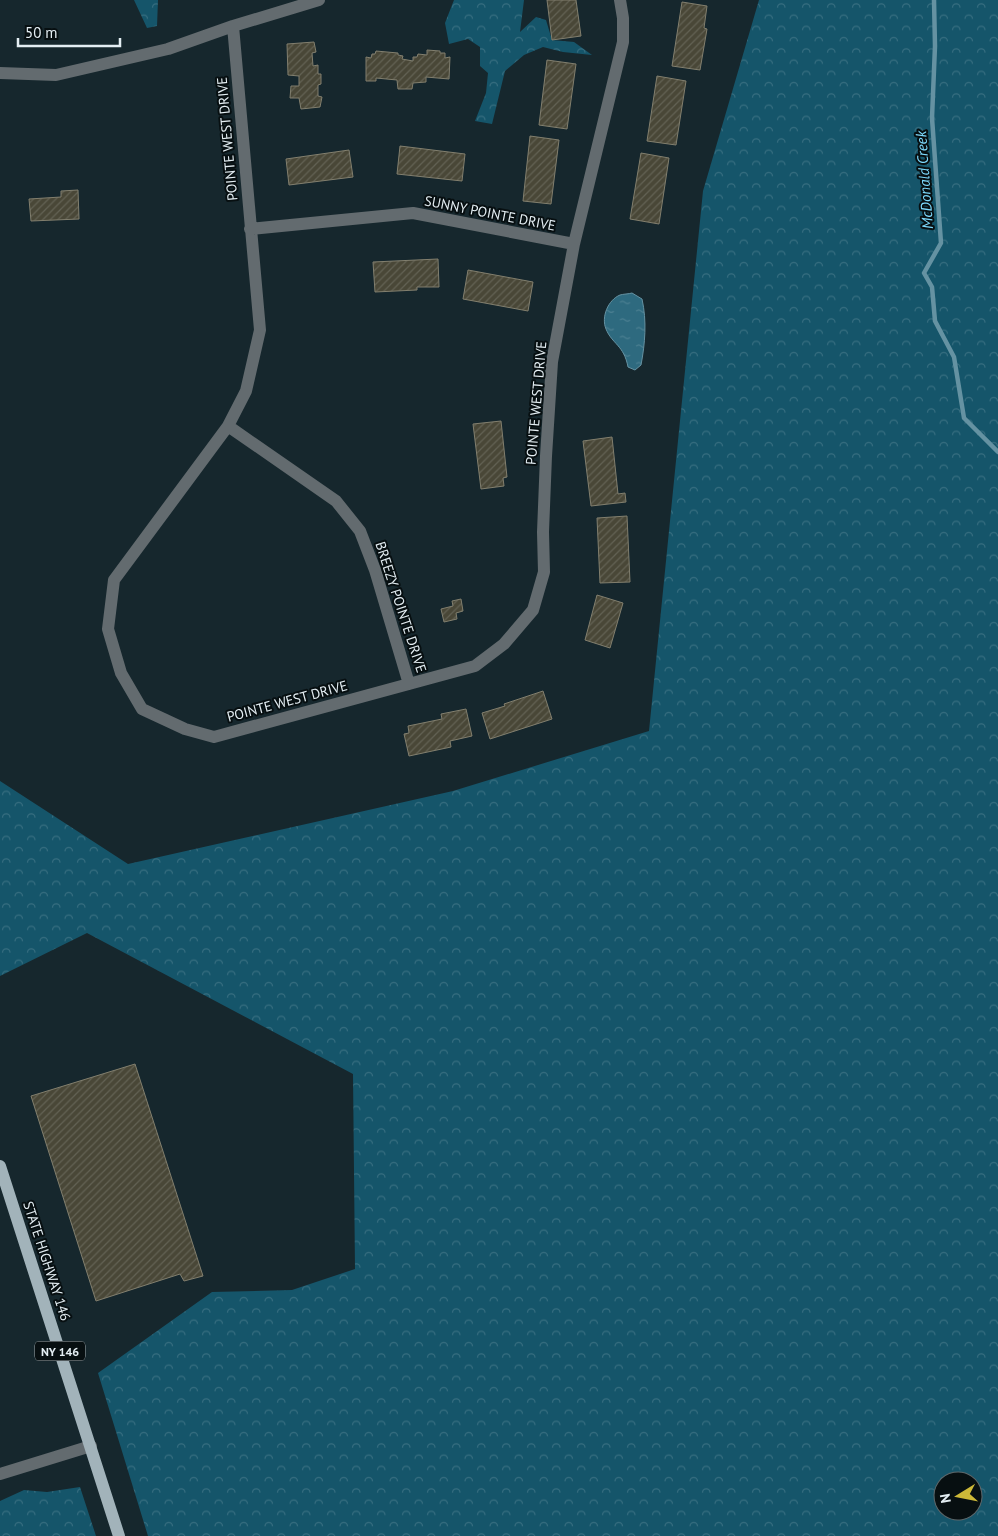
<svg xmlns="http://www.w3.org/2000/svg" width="998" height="1536" font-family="'PT Sans',sans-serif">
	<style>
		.forest { fill: url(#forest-crowns); fill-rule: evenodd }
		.water { fill: url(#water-ripples); stroke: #6592a2 }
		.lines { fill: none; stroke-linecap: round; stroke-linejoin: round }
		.stream { stroke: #6592a2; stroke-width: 4.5 }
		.building { fill: url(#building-hatch); stroke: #827f6e }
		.minor { stroke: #636b6f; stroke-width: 12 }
		.primary { stroke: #a2b3ba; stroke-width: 12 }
		.labels { text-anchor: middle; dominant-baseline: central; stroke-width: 4; stroke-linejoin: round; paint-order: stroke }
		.shield { fill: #070f11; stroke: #a2abaf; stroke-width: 1 }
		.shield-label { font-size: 12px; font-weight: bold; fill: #e4eef3 }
		.street-label { font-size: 14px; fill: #e4eef3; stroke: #070f11 }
		.water-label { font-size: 15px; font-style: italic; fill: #7cd8fb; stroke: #070f11 }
	</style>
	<defs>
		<pattern id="forest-crowns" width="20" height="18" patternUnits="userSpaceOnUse" patternTransform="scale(1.25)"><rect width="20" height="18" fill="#15556a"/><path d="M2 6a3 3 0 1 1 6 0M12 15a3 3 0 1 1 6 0" fill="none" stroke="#376e80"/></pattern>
		<pattern id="water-ripples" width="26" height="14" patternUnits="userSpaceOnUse" patternTransform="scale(1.25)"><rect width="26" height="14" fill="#2e6a7f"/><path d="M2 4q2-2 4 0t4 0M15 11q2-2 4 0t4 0" fill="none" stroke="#4c8092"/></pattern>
		<pattern id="building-hatch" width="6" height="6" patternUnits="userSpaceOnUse" patternTransform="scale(1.25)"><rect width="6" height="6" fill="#494737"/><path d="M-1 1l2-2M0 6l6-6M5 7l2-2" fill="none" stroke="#636254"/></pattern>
	</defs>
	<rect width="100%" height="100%" fill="#16272d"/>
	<path class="forest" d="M134,0H158L157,26L147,28Z
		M454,0H524L520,32L536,17L546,20L552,40L574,42L592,55L563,52L543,47L524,55L505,71L492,124L475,121L486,93L488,73L480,66V47L468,39L449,44L445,23Z
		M759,0H998V1536H148L98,1373L212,1292L292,1290L355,1269L353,1074L87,933L0,976V781L128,864L453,791L649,731L703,191ZM943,1481H973V1511H943Z
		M80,1487L96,1536H0V1501L24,1490L47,1492Z"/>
	<path class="water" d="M632,293L642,299C647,321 645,344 641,365L635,370L628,367C624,345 612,344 606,329C601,317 608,300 620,295C623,294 629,294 632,293Z"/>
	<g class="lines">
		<path class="stream" d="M934,0L935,46L932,118L941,243L924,273L932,287L935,321L954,357L964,418L998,452"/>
	</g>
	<path class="building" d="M547,0H576L581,36L552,40Z
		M682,2L707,6L704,28L707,29L700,70L672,66Z
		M314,42L316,52L312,53L313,66L318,65V74H321V84L318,85V96L322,97L320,107L301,109L299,98H290L291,86H299V76L288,75L287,44Z
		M427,50L440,51V53H445V58L450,57L449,79L426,77V82L413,83L412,89H398L397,80L376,78V81H366V57L371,58L372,54H375L376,51L398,53V55L403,56L402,59L413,61V57H417L418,54L427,55Z
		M547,60L576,64L567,129L539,125Z
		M657,76L686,81L676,145L647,141Z
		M530,136L559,140L551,204L523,201Z
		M400,146L465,154L462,181L397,174Z
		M349,150L353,177L289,185L286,159Z
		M641,153L669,158L659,224L630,219Z
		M78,190L79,219L31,221L29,199L61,197V191Z
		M438,259L439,287H417V290L375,292L373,262Z
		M468,270L533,282L528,311L463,299Z
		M501,421L507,477L503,478L504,486L481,489L473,424Z
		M612,437L618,494L625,493L626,502L591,506L583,441Z
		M627,516L630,582L600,583L597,518Z
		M597,595L623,603L610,648L585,640Z
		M461,599L463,611L456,613L457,619L444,622L441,609L453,606L452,601Z
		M543,691L552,719L490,739L482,713L505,706L504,704Z
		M466,709L472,736L450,741L451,747L409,756L404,734L409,733L408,726L442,719L441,714Z
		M135,1064L203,1276L184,1281L180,1274L96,1301L31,1096Z"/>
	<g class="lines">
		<path class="minor" d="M233,26L260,330L246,391L228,426L114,580L108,629L121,673L142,709L185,729L214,737L475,666L504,644L533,610L544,572L543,532L546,456L552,362L574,244L623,42V18L620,0
			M0,73L56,75L168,49L233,26L319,0
			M250,229L413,213L574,244
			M228,426L336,501L360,531L375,570L409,684
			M0,1474L91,1446"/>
		<path class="primary" d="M0,1166L119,1536"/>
	</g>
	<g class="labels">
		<rect class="shield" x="35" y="1341.5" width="50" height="19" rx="4"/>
		<g class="shield-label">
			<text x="60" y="1351">NY 146</text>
		</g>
		<g class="street-label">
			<text transform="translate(227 139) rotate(-95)">POINTE WEST DRIVE</text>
			<text transform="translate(490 213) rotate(11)">SUNNY POINTE DRIVE</text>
			<text transform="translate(536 403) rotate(-85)">POINTE WEST DRIVE</text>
			<text transform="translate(401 607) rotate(72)">BREEZY POINTE DRIVE</text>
			<text transform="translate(287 701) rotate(-15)">POINTE WEST DRIVE</text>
			<text transform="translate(47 1261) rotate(72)">STATE HIGHWAY 146</text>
		</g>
		<g class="water-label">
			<text transform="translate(924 180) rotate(-94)">McDonald Creek</text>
		</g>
	</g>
	<g transform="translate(958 1496) rotate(260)"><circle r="24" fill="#070f11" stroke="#5f686b"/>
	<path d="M0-4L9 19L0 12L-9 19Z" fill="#cdb938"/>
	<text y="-8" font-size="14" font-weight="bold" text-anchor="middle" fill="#e4eef3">N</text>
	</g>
	<path d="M18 38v8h102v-8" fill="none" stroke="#e4eef3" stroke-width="2.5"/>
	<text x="25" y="38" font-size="15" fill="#e4eef3" stroke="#070f11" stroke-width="4" paint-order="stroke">50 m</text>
</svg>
